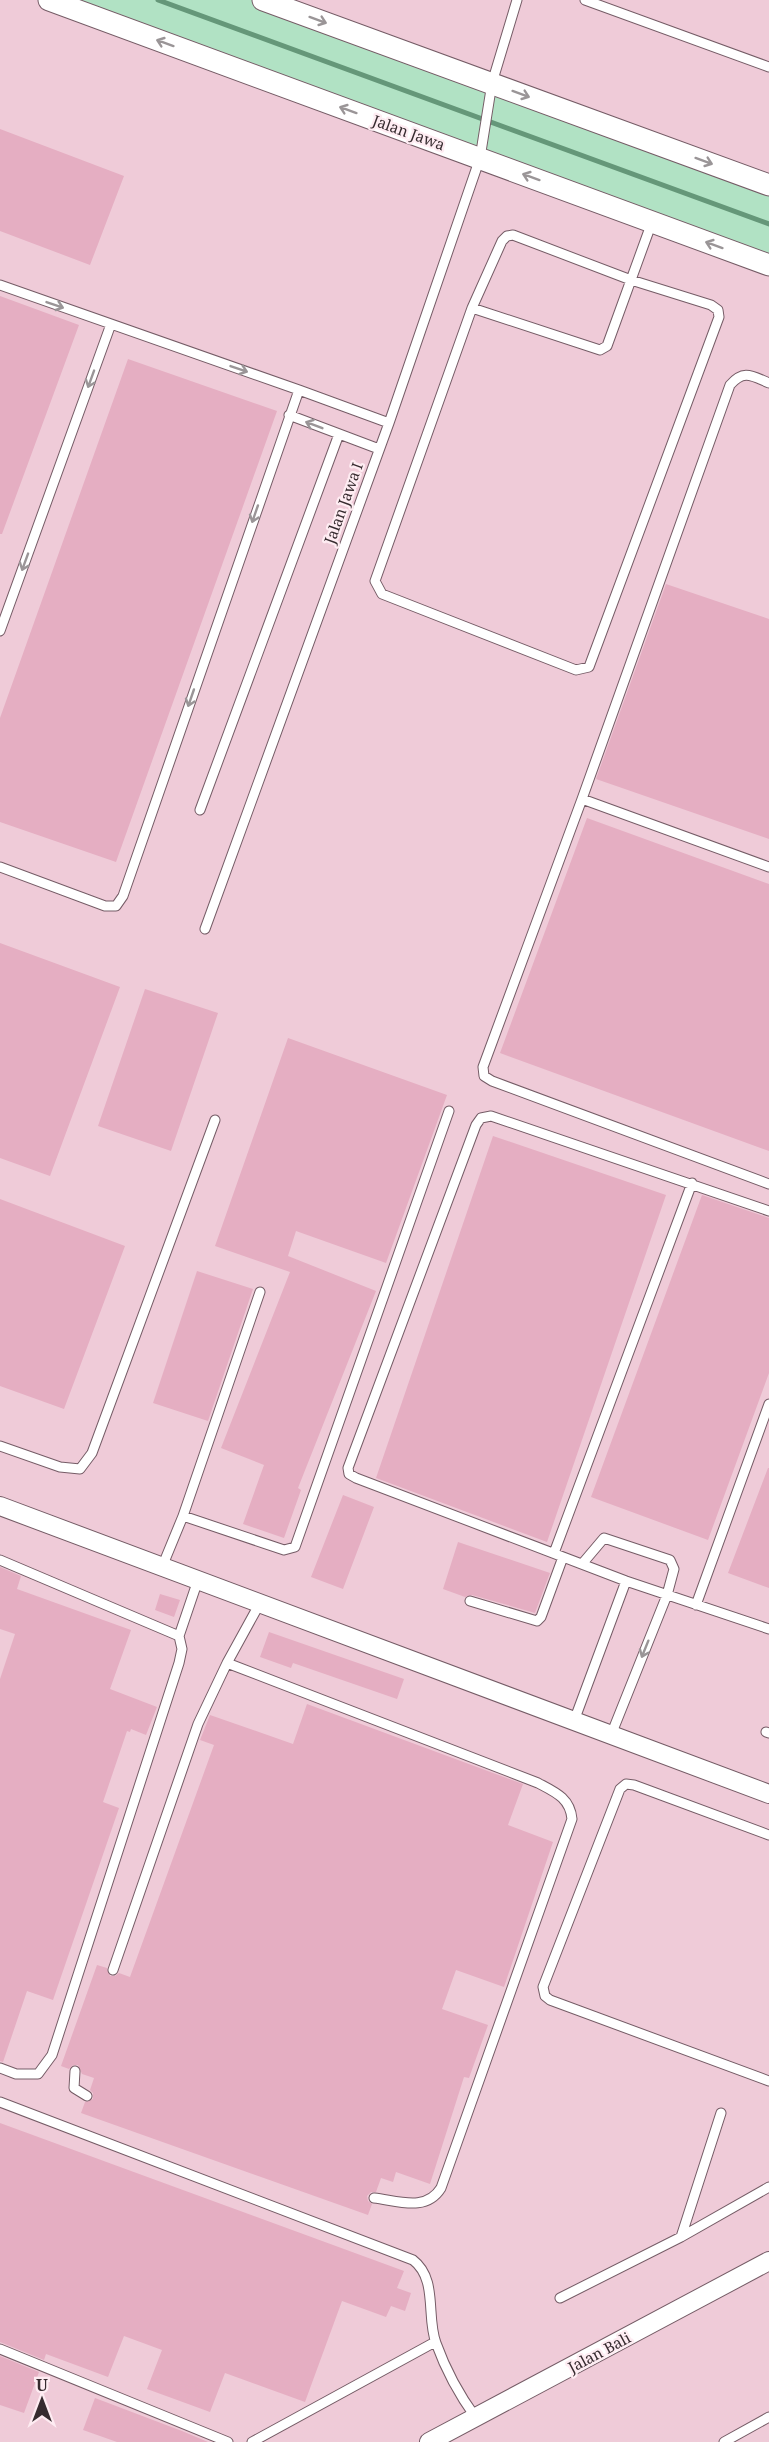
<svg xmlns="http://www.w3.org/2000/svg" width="769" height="2442" font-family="'Noto Serif',serif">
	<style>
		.built { fill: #efcbd8 }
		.green { fill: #b1e2c4 }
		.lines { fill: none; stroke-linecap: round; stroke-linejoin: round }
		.stream { stroke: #659779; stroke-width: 5 }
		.building { fill: #e5aec2 }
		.service-casing { stroke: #755c66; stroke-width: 11 }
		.minor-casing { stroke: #755c66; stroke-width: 20 }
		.tertiary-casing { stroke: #755c66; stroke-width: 23 }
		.service { stroke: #fff; stroke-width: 9 }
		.minor { stroke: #fff; stroke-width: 18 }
		.tertiary { stroke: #fff; stroke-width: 21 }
		.oneway { stroke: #9a9597 }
		.labels { text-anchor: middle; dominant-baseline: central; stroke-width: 4.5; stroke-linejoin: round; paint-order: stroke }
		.street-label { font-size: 15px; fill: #362b2f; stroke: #feecf2 }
	</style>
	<rect width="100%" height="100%" fill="#f9dbe6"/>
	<path class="built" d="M0,0H769V2442H0Z"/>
	<path class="green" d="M49,0H263L769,185V265Z"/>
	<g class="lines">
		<path class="stream" d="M158,0L769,224"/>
	</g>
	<path class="building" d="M0,129L124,176L90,265L0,231Z
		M0,296L79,325L2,534H0Z
		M128,359L277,411L116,862L0,822V718Z
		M666,584L769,619V839L596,779Z
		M587,818L769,884V1151L500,1053Z
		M0,943L120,987L50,1176L0,1158Z
		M145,989L218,1013L171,1151L98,1126Z
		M288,1038L447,1095L386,1263L296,1231L288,1256L376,1291L298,1488L301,1490L284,1538L243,1524L264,1465L221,1448L290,1272L215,1246Z
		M493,1136L666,1195L547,1542L376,1478Z
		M702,1195L769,1218V1373L708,1540L591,1497Z
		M0,1199L125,1246L64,1409L0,1386Z
		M197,1271L253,1289L208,1421L153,1403Z
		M768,1468H769V1588L728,1573Z
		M343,1495L374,1507L343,1589L311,1577Z
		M458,1542L550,1573L535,1613L472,1595L465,1597L443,1589Z
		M0,1567L21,1576L17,1589L131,1630L110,1689L157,1707L146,1735L131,1729L130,1732L127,1731L103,1802L119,1808L53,2000L27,1991L3,2062L0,2061V1679L15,1634L0,1629Z
		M160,1594L180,1600L174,1617L155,1610Z
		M269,1632L404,1679L397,1699L293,1663L291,1668L260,1657Z
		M307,1704L523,1784L508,1825L553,1842L504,1987L456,1970L442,2009L488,2025L469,2078L464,2077L430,2184L396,2172L393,2182L381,2178L376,2192H371L367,2196L368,2201L372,2204L368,2215L81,2113L85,2102L93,2099V2093L90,2090L94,2078L82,2074L78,2065H73L69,2069L61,2066L97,1965L107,1968L110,1976H115L119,1973L130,1977L214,1745L200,1740L210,1715L293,1744Z
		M0,2123L404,2271L397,2288L411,2293L405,2311L391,2306L386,2317L342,2301L305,2402L225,2373L210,2412L147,2389L162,2350L124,2336L108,2377L46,2354L44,2360L0,2342Z
		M0,2356L39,2372L24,2413L0,2405Z
		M95,2398L182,2431L208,2442H117L83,2430Z"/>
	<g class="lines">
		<g class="service-casing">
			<path id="service" d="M585,0L769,67
				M513,235L631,280L711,305L718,310L719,317L589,667L576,670L382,594L375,581L472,308L502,241L507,236Z
				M0,285L299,390L123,896L116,906H105L0,867
				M472,308L600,350L607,346L652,222
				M769,383C752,376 744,369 730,385L582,799L483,1067L484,1076L492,1081L769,1184
				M299,390L389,423
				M289,415L379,449
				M0,631L111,324
				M582,799L769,867
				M200,810L339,434
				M205,929L389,423L480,158L492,83L517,0
				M769,1211L491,1116L481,1118L476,1125L348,1468L349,1474L356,1478L626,1581L769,1629
				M0,1446L60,1467L80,1469L92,1453L215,1120
				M183,1516L284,1550L295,1547L449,1111
				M554,1553L692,1183
				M0,1560L179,1636
				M582,1564L604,1538L670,1560L674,1569L667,1595L611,1735
				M162,1567L183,1516L260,1292
				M470,1601L537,1621L541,1617L563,1557
				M696,1605L769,1404
				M227,1663L538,1783C555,1792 570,1798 572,1819L441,2188C426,2212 399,2201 374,2198
				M574,1721L626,1581
				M766,1732L769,1733
				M769,1835L634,1785L626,1784L620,1789L543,1987L545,1996L550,2000L769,2081
				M113,1970L198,1724L227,1663L260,1603
				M0,2068L16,2074H38L52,2055L179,1663L182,1649L179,1636L198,1580
				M75,2071L74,2088L87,2096
				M0,2102L413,2260C438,2279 426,2317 436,2343C445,2368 460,2396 476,2418
				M681,2237L721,2113
				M560,2298L681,2237L769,2187
				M0,2349L228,2442
				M252,2442L435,2342
				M724,2442L769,2417"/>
		</g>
		<g class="minor-casing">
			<path id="minor" d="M0,1506L769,1794
				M429,2442L769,2261"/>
		</g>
		<g class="tertiary-casing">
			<path id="tertiary" d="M49,0L769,265
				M263,0L769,185"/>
		</g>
		<use href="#service" class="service"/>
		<use href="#minor" class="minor"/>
		<use href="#tertiary" class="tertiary"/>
	</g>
	<defs><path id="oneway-shaft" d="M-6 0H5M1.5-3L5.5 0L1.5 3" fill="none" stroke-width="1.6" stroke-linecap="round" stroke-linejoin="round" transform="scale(1.5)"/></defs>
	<g class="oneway">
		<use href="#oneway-shaft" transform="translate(318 20) rotate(20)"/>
		<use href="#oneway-shaft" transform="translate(165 43) rotate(-160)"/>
		<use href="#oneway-shaft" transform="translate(521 94) rotate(20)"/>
		<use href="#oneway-shaft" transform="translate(348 110) rotate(-160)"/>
		<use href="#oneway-shaft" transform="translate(704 161) rotate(20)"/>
		<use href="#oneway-shaft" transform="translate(531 177) rotate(-160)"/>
		<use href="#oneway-shaft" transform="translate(714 245) rotate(-160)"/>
		<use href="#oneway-shaft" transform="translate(55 305) rotate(19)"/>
		<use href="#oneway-shaft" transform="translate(239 369) rotate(19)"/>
		<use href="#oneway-shaft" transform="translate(91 379) rotate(110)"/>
		<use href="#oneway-shaft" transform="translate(314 425) rotate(-159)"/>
		<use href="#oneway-shaft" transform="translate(255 514) rotate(109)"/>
		<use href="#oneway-shaft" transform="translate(25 562) rotate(110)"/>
		<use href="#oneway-shaft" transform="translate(191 698) rotate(109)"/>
		<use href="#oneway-shaft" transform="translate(645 1649) rotate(112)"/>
	</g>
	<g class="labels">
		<g class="street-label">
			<text transform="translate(409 132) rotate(20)">Jalan Jawa</text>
			<text transform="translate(343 503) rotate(-70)">Jalan Jawa I</text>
			<text transform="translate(599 2352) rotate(-28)">Jalan Bali</text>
		</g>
	</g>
	<g transform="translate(42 2400)" stroke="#feecf2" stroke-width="4.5" paint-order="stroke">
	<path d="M0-4.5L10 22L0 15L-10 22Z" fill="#362b2f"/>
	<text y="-9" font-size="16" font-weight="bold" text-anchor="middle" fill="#362b2f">U</text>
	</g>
</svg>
